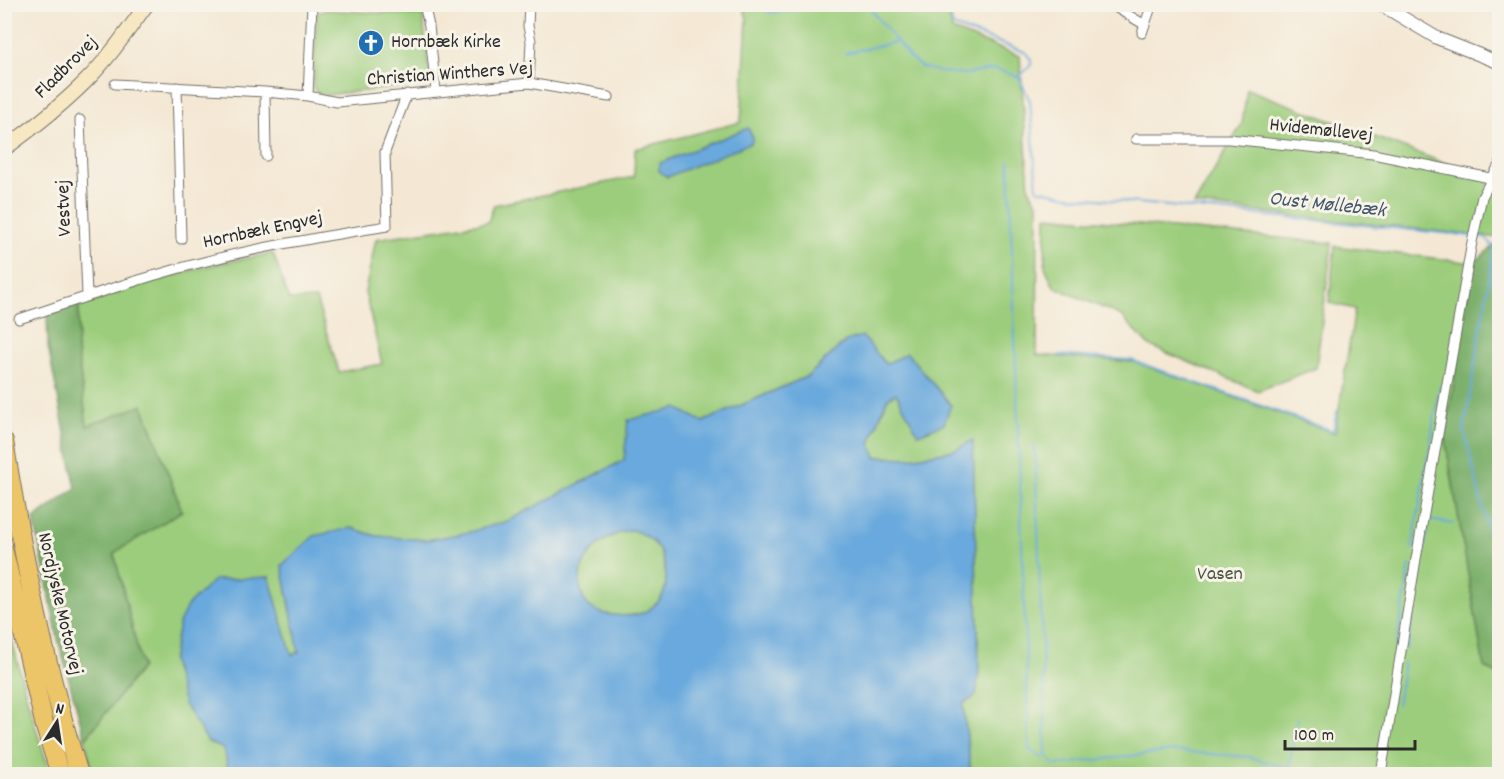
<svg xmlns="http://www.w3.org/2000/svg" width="1504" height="779" font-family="Dekko,sans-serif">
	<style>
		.green { fill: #9ccd7c; stroke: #647c54; stroke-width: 1.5 }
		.forest { fill: #7db06c; stroke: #546e4c; stroke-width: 1.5 }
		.water { fill: #69a9dd; stroke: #4a6a84; stroke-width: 1.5; fill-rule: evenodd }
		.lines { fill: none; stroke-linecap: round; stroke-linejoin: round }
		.stream { stroke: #69a9dd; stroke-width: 2 }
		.minor-casing { stroke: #716d66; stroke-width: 11 }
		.tertiary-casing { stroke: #716d66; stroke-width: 14 }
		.secondary-casing { stroke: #716d66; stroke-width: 16 }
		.motorway-casing { stroke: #716d66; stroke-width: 20 }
		.minor { stroke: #fff; stroke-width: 9 }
		.tertiary { stroke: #fff; stroke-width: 12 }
		.secondary { stroke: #f7e8c3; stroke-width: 14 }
		.motorway { stroke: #ecc569; stroke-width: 18 }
		.rail-casing { stroke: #2b2b2b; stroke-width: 4.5 }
		.rail { stroke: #f7f3e8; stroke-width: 2; stroke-dasharray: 7; stroke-linecap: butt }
		.labels { text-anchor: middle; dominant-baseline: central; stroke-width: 6; stroke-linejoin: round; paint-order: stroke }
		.poi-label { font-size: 20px; fill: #2b2b2b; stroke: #f7f3e8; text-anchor: start }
		.street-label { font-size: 20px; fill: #2b2b2b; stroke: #f7f3e8 }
		.park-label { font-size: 20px; fill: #47543f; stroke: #f7f3e8 }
		.water-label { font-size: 21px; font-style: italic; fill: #415769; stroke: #f7f3e8 }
	</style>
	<rect width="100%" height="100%" fill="#f7f3e8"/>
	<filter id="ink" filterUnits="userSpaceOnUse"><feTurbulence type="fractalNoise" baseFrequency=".0167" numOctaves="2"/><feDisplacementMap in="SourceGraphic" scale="12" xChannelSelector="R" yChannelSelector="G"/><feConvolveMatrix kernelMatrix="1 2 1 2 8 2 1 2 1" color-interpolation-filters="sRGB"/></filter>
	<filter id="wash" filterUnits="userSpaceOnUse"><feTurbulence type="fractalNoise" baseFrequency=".008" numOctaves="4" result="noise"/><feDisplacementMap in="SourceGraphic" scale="24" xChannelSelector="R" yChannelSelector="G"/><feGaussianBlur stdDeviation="1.35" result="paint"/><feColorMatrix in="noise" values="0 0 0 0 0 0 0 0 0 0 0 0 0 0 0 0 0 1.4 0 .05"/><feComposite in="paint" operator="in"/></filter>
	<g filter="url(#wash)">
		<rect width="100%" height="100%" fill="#f4e8d4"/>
		<path class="green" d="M743,5H947L952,30L1020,56L1029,189L1038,204L1037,355L1135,362L1335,433L1355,309L1329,303L1335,246L1473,263L1445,438L1484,667L1499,675V774H971L963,703L973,440L955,450L911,458L876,457L870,443L887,399L896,393L918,434L886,364L846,341L808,376L702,422L677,408L625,460L508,521L466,533L426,540L376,536L352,528L282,565L299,652L291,655L269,577L208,742L225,749L229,774H93L85,739L142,667L114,553L87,426L77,350L79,304L202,267L273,253L289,300L316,299L339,372L382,364L365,292L376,239L488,222L494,205L634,177L635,149L741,122L747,19Z
			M326,10L423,15L430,84L325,95L317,93L313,87L317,13Z
			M1247,89L1481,177L1499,188V238L1194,205L1242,124Z
			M1046,216L1332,243L1316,368L1258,391L1148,345L1122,316L1054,287L1045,267Z
			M632,530C641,533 649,537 655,544C666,557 671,587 659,601C656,604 649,610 645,612C628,619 591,617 583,598C570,564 600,534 632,530Z
			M4,606C17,663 31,719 51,774H5Z"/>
		<path class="forest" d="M1499,242V675L1484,667L1445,438L1473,263Z
			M79,304L77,350L87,426L143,405L182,511L114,553L142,667L85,739L58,639L34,519L76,488L48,347L47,315Z"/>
		<path class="water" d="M748,128L753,138L751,143L667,177L659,171L660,163Z
			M862,336L886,364L907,353L951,405L944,424L918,434L896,393L887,399L870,443L876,457L911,458L955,450L973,440L979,668L976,696L963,704L971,774H229L224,749L208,742L184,704L172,661L179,624L187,606L214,580L269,577L292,655L299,652L282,565L314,536L351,528L376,536L426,540L466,533L508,521L624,460L628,420L677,408L703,422L808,376L846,341ZM632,530C641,533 649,537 655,544C666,557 671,587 659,601C656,604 649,610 645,612C627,619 591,617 583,598C570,564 600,534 632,530Z"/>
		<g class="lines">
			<path class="stream" d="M864,4L868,6L910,58L921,67L940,72L966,74L996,69L1019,77
				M948,4L953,26L1025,52L1031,60V65L1019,77L1030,101L1037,189L1068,196L1472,236
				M768,13L846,4
				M845,53L897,42
				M1009,161L1029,749L1044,759
				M1477,236C1487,237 1490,242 1494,249L1464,430L1496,563L1500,601
				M1059,355L1131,360L1333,431L1337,411
				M1035,447L1046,754L1054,765L1174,751L1248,757L1311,774
				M1412,550L1440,386
				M1407,649L1429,520L1453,524
				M1397,704L1404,663
				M1381,737L1410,565
				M1289,768L1297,718"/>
		</g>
	</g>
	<g filter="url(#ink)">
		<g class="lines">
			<g class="minor-casing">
				<path id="minor" d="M424,4L429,26L436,91
					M1110,4L1145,25
					M1142,33L1152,4
					M529,83L531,41L528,26L529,4
					M115,84L265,92L308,96L337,102L529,83L609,97
					M177,87L181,239
					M265,92L266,156
					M308,96L312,4
					M80,120L87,295
					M1136,139H1229L1318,148L1373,154L1500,180
					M19,319C83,298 146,276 211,260C269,245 328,236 387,226L385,152L407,94
					M1381,774L1416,559L1472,242L1482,197L1500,163"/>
			</g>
			<g class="tertiary-casing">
				<path id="tertiary" d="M1380,4L1437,38L1500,63"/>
			</g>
			<g class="secondary-casing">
				<path id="secondary" d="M4,149C33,128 61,106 86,81C109,58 128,30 147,4"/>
			</g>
			<g class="motorway-casing">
				<path id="motorway" d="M4,441C22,554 45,666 79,774
					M4,552L45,727L60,774"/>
			</g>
			<use href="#minor" class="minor"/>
			<use href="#tertiary" class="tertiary"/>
			<use href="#secondary" class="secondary"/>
			<use href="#motorway" class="motorway"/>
			<g class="rail-casing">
				<path id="rail" d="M1497,4L1500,8"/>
			</g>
			<use href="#rail" class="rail"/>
		</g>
	</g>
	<defs>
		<g id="church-disc" transform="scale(1.35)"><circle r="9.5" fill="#1f6fb2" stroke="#f7f3e8"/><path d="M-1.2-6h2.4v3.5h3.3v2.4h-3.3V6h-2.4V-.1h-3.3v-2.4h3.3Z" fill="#fff"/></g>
	</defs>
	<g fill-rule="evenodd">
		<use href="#church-disc" x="371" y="43"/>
	</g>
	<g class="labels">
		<g class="poi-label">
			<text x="391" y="43">Hornbæk Kirke</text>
		</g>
		<g class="street-label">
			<text transform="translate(67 68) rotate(-45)">Fladbrovej</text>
			<text transform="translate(450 75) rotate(-4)">Christian Winthers Vej</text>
			<text transform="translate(1321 131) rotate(6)">Hvidemøllevej</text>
			<text transform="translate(65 208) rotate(-92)">Vestvej</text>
			<text transform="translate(263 231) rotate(-12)">Hornbæk Engvej</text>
			<text transform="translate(59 604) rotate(77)">Nordjyske Motorvej</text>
		</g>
		<g class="park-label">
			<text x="1220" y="575">Vasen</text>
		</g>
		<g class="water-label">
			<text transform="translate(1327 206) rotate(6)">Oust Møllebæk</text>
		</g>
	</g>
	<rect width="1504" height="779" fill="none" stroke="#f7f3e8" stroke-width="24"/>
	<g transform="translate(57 722) rotate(12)" stroke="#f7f3e8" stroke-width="4.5" paint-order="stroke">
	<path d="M0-4.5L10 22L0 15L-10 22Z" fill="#2b2b2b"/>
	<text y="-9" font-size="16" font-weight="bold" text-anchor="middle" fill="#2b2b2b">N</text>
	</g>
	<path d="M1285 740v9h130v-9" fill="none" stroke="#2b2b2b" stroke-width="3"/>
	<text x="1294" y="740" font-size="18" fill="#2b2b2b" stroke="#f7f3e8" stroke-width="4.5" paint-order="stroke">100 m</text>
</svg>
